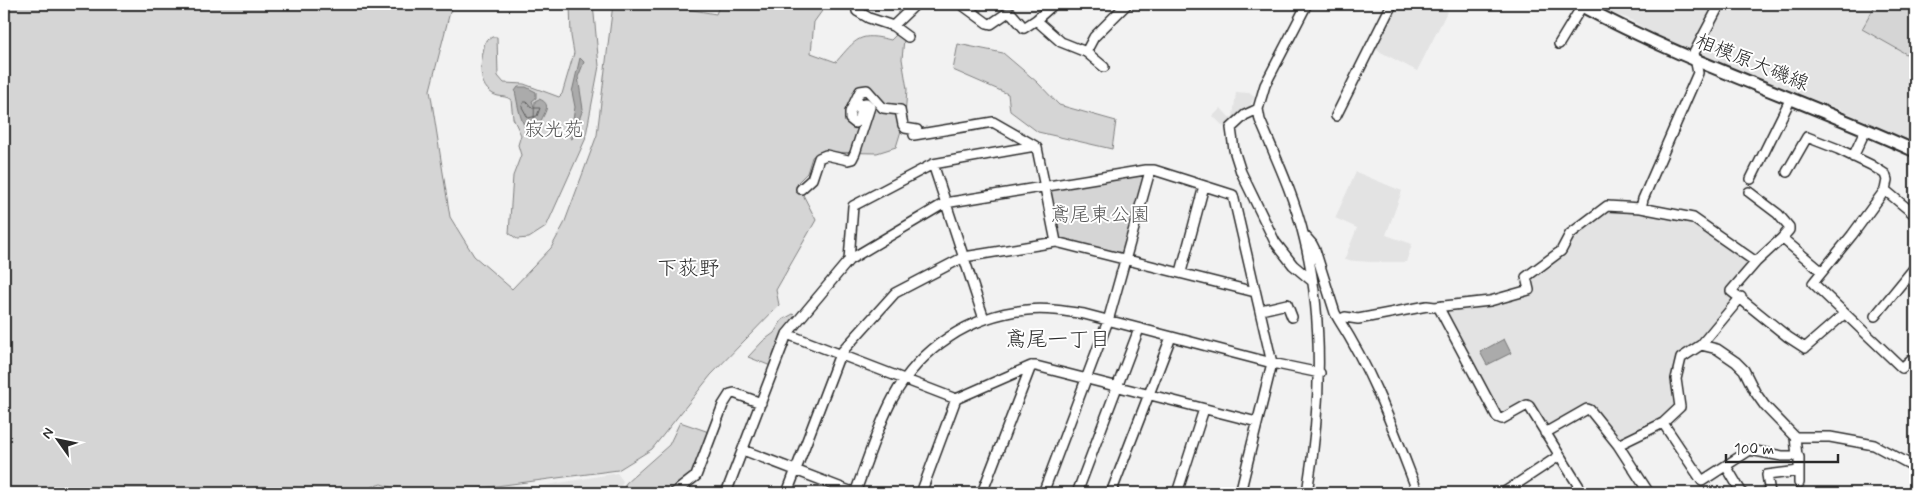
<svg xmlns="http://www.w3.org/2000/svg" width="1919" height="497" font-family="Mynerve,'Klee One',sans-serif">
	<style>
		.built { fill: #e3e3e3 }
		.green { fill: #d5d5d5; stroke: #808080 }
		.water { fill: #ababab; stroke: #787878 }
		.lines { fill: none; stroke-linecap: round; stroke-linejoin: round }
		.shore { stroke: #5e5e5e; stroke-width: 1 }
		.minor-casing { stroke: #2b2b2b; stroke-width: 12 }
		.major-casing { stroke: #2b2b2b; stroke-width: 15 }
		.minor { stroke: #fff; stroke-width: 9 }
		.major { stroke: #fff; stroke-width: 11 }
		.labels { text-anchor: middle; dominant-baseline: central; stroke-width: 4; stroke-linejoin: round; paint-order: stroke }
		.street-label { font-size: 20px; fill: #2b2b2b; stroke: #fff }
		.park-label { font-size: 20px; fill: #565656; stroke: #fff }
		.neighbourhood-label { font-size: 21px; fill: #2b2b2b; stroke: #fff }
	</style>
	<rect width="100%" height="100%" fill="#f2f2f2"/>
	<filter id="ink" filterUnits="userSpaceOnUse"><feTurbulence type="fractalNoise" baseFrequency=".02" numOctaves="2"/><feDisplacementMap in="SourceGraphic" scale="10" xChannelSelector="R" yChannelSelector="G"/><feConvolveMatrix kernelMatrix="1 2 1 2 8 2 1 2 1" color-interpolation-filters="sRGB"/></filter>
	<g filter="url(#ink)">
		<path class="built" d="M1393,4H1451L1417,71L1371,47Z
			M1592,4H1716L1691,50L1688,52L1668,43L1629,19L1606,11Z
			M1724,4H1915V144L1844,111L1697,55Z
			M1236,92L1249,93L1255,96L1248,110L1225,128L1213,116L1221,108L1229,117H1233Z
			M1356,172L1402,191L1386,235L1412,244L1406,262H1371L1344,260L1357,228L1335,218Z
			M1618,209L1644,213L1649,211L1678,218L1704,229L1749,260L1748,265L1727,291L1734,302L1698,343L1678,356L1671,378L1675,405L1656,423L1620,440H1617L1588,405L1548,428L1528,401L1502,416L1498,414L1444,310L1491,304L1534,291L1530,278L1554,260L1567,255L1571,239L1605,211Z
			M617,473L623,481L619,493H524L530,488Z"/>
		<path class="green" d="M4,4H452L430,90L450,217L474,256L512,289L551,248L564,224L597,135L613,4H688L687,9L716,14L720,4H827L814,22L811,53L836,62C857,38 859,32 891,40L897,34L904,39L902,59L907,89L905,118L896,147L877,153L820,152L812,157L807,173L797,183L816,220L776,290L779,305L711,375L652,449L618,470L443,493H409L381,484L353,493H4Z
			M570,4H593L599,66L585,140L546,227L529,238L517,239L509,233L513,176L521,155L518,145L521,135L513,118L511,100C506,95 500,98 493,94C475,83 482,59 485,42L492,37H497L498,76L504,83L524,84L559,97L562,94L574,53L571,36Z
			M1876,4H1915V59L1862,29Z
			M958,44L1003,53L1037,82L1059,105L1116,121L1112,149L1038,132L1010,111L1008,94L953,70Z
			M1144,174L1146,177L1125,252L1122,254L1060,240L1050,192L1053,189Z
			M793,314L796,317L795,321L771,366L748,357L763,341L774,333L782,320Z
			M680,422L709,432L692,476L667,493H622L626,483L669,445Z"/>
		<path class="water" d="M580,58L584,62L578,77L583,109L572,139L570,138L575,107L572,92Z
			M518,87H526L536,92V98L532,101C536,109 534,122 532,131H527C519,117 518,105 515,91Z
			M539,99C553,104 544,113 540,123L534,120L535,101Z
			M1504,339L1511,353L1487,365L1480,352Z"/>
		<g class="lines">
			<path class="shore" d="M524,102H527L532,108H540L537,116L528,118L522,107Z"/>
			<g class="minor-casing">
				<path id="minor" d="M859,4L857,11L869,18L893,26L916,4
					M961,4L987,23L991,24L1007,13H1011L1024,28L1036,20L1054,4
					M1307,4L1265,85L1258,109L1260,120C1276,158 1294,196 1304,237C1325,321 1321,408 1307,493
					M1036,20L1061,42L1086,52L1104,67
					M893,26L908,37
					M1559,44L1582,6
					M1086,52L1094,37L1127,4
					M1258,109L1245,115L1231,128L1234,150L1241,172L1275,242L1293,265L1312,281
					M1336,116L1392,4
					M914,135L993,122L1035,146L1037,148L1056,242
					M1853,157L1866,129
					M933,164L984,319
					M1787,172L1807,137L1838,149L1871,165L1885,174L1887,180L1885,190L1852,235L1813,283L1902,368L1915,356
					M1751,179L1791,98
					M801,189L812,179L819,158L826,155L848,160L852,159L855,153L870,107L866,103L861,104L859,120L855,123L850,119V112L860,91L867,90L883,108L900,110L903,125L905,128L917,130
					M1885,190L1915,215
					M1749,192L1778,214L1789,227V230L1782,238L1821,271
					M1641,208L1643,199L1698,73L1694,53L1720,4
					M1305,236L1312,244L1315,250L1335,313L1339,320
					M849,260L853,206L933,164L1035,146
					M1756,262L1782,238
					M1181,272L1204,186
					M1442,306L1440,310L1497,417L1502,419L1527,405L1529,406L1583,493
					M1261,310L1287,304L1292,317
					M1875,316L1915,267
					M787,334L956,399
					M1663,423L1702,481L1750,450L1782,456H1797L1795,437L1765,406L1755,392L1744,370L1736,362L1717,349L1701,345
					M1545,433L1587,409L1590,410L1618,445L1649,493
					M1795,437H1830L1874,445L1915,467
					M1618,445L1663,423L1680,407L1676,379L1681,358L1701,345L1741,297
					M743,450L855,493
					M1726,466L1742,493
					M1799,471V483
					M674,493L696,476L723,405L730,394L734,393L761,403
					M726,493L787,334L849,260L945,203L1145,170H1154L1233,195L1272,363L1240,493
					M787,493L840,354L895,293L964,257L1056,242L1255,292
					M855,493C867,462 877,428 893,398C920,348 971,315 1027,310C1046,308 1065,311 1084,314L1272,363L1320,373
					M921,493L956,399L1031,366H1036L1257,422
					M982,493L1031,366
					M1043,493L1108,321L1150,171
					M1077,493L1139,329
					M1111,493L1171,337
					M1177,493L1204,409
					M1418,493C1395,434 1374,374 1339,320L1345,317L1358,319L1427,306L1435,307L1490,301L1529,290L1526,277L1561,251L1570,234L1607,206L1641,208L1693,218L1756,262L1731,291L1788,337L1805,348L1844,314
					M1503,493L1559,456
					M1770,493L1767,475L1799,471V457L1797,456"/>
			</g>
			<g class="major-casing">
				<path id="major" d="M1578,4C1686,63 1804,100 1915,151"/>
			</g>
			<use href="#minor" class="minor"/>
			<use href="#major" class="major"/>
		</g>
	</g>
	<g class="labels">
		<g class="street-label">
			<text transform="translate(1752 63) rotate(22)">相模原大磯線</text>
		</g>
		<g class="park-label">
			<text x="554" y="130">寂光苑</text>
			<text x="1100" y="215">鳶尾東公園</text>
		</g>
		<g class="neighbourhood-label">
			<text x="688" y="269">下荻野</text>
			<text x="1058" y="340">鳶尾一丁目</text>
		</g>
	</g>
	<rect width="1919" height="497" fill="none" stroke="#fff" stroke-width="20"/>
	<rect x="10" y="10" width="1899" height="477" fill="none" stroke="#2b2b2b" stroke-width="2" filter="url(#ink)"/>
	<g transform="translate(58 440) rotate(303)" stroke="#ffffff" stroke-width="4" paint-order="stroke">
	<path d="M0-4L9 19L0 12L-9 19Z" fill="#2b2b2b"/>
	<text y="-8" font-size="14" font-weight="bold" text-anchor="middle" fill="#2b2b2b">N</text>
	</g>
	<path d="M1726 454v8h112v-8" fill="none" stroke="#2b2b2b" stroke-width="2.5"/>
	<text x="1734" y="454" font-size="15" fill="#2b2b2b" stroke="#ffffff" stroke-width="4" paint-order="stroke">100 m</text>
</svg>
